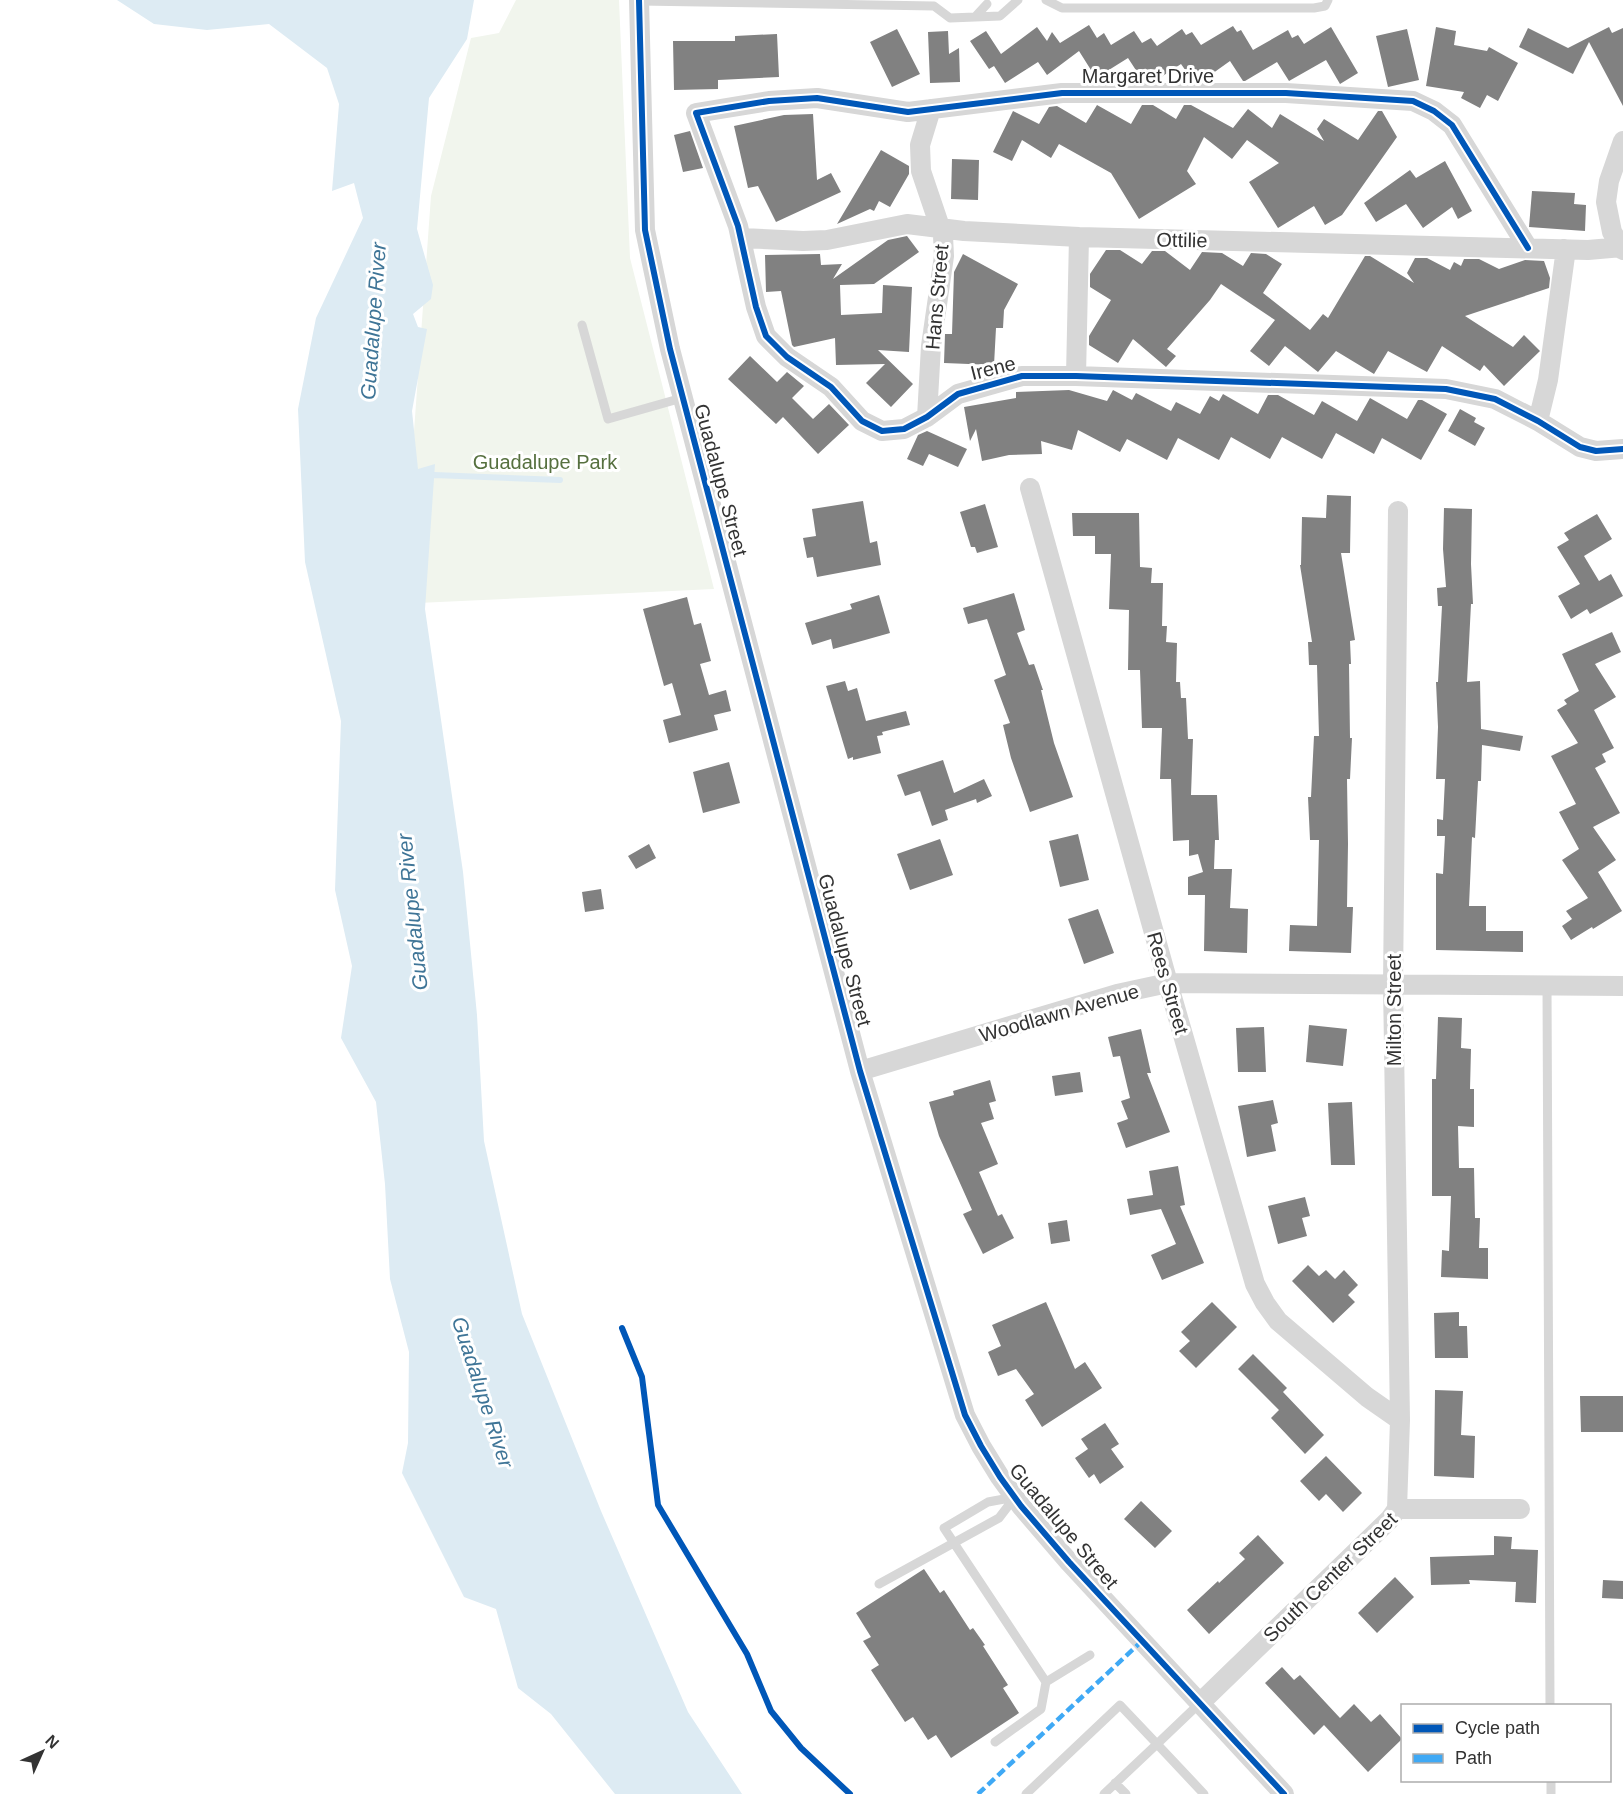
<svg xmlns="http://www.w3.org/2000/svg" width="1623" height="1794" font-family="Helvetica,sans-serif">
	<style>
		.green { fill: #f1f5ed }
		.water { fill: #ddebf3 }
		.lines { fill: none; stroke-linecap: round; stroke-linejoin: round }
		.stream { stroke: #ddebf3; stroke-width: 6 }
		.building { fill: #818181 }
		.lane { stroke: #d7d7d7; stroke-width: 9 }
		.street { stroke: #d7d7d7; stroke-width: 20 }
		.quiet { stroke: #3fa9f5; stroke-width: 4.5; stroke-dasharray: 9 4.5; stroke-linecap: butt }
		.cycleway-casing { stroke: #fff; stroke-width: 10 }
		.cycleway { stroke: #0057b8; stroke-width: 6 }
		.labels { text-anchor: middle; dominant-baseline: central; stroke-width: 6; stroke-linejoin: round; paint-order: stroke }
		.street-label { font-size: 20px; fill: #333; stroke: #fff }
		.park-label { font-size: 20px; fill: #56703f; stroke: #fff }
		.water-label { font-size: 21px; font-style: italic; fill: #3f7597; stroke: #fff }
	</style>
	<rect width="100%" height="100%" fill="#fff"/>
	<path class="green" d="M516,0H619L630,258L714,589L418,603L412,459L431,196L471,38L499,33Z"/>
	<path class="water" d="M117,0H474L467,39L429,98L417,229L433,285L431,299L413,314L418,327L427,329L412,411L418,469L435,464L425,609L463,872L477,1015L484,1141L522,1314L601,1511L688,1712L742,1794H615L551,1714L518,1688L496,1609L464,1597L402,1473L408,1443L409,1352L390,1279L385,1184L376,1102L341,1038L352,966L335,890L341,721L305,562L298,409L316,318L363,218L354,183L332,191L339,104L327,68L269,24L207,30L154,24Z"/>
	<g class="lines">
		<path class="stream" d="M429,478L434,475L560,480"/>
	</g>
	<path class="building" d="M1089,25L1097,38L1104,33L1111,45L1134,31L1142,43L1151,38L1157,46L1182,29L1186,35L1192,32L1201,45L1233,26L1237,32L1241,30L1253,50L1288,30L1292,38L1298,35L1304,44L1331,27L1358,73L1340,84L1326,60L1289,81L1277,62L1245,81H1243L1230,61L1202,81H1193L1181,64L1155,81H1143L1128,58L1096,78L1079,51L1047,75L1038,62L1005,83L994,66L989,69L970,41L986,31L1001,54L1037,27L1047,41L1052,32L1060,43Z
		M1436,27L1456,31L1454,45L1487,51L1489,47L1518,63L1498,101L1487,95L1480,108L1461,98L1464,92L1426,86Z
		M1609,27L1612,33L1623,28V106L1589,42L1573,74L1519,47L1528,28L1568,48Z
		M897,29L920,74L892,87L870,42Z
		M1407,29L1419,80L1388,87L1376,36Z
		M948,31L949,54L959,48L960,82L930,83L928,32Z
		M777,34L779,77L718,80V89L674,90L673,41H735V36Z
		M1097,105L1131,124L1142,105H1153L1176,119L1184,105H1191L1233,128L1248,109L1272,128L1280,114L1324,141L1317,129L1324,119L1358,140L1378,111H1382L1397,137L1342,215L1325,225L1314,206L1278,228L1249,182L1279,163L1247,140L1232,159L1204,137L1187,171L1196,184L1139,219L1111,173L1059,144L1051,158L1022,140L1012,161L993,152L1013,111L1039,124L1049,107L1057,106L1086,123Z
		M813,114L817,180L831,173L841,192L776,222L758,186L748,188L734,126L784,115Z
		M690,131L703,168L683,172L674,135Z
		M881,150L909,166V174L890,207L879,201L874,211L870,209L837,224Z
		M952,159L979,160L978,200L951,199Z
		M1445,161L1472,211L1458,219L1452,207L1423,228L1406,204L1376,222L1364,203L1410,170L1416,178Z
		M1532,191L1575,193L1574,204L1586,205L1585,231L1529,227Z
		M907,236L919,252L874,284L840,285L841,315L882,313L883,285L912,287L909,352L878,350L913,384L891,407L866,383L885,364L836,365L835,338L794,347L792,345L781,291L766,292L765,255L820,254L821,265L842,264L833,279L888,240Z
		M1106,250H1120L1142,264L1152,251H1165L1190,270L1202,252L1222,253L1243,266L1251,253L1266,254L1282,264L1263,293L1310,330L1323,314L1328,318L1365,256H1370L1414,283L1407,273L1415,258H1427L1450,270L1454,262L1461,266L1464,259H1479L1499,269L1525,260L1544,261L1550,278L1549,288L1465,316L1513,347L1524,335L1540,351L1504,386L1484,365L1480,371L1442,346L1427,372L1388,351L1374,374L1336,351L1318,372L1285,346L1269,366L1250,351L1275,320L1221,284L1210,300L1167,349L1176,356L1166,367L1133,339L1118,363L1089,345V336L1111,300L1090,287V274Z
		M963,254L1018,284L1004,310L1003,328H996L994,365L944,363L945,334H952L954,272Z
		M750,356L777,382L787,372L804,386L792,398L813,419L829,404L849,425L818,454L783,417L776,424L728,379Z
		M1069,390L1107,401L1113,390L1132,400L1136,393L1171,411L1176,402L1200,414L1210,396L1219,401L1223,394L1258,414L1268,395H1278L1314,415L1322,401L1357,421L1370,398L1407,419L1418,400H1422L1447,414L1421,460L1382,438L1374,454L1336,433L1322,459L1282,437L1270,459L1231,437L1219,460L1178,438L1167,460L1127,439L1120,452L1078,430L1072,450L1041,441L1042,454L1009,455L982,461L976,429L970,441L964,407L1016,398V392Z
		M1460,409L1476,418L1474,422L1485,428L1475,446L1448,431Z
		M927,431L967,449L958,467L929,454L923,466L907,459L918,435Z
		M1327,495L1351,496L1350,553H1341L1355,640L1350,641L1351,664H1349L1350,738H1352L1350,779H1347L1348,844L1347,907H1353L1351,953L1289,951L1290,925L1317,926L1319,840H1310L1308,797H1311L1314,736H1319L1317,665H1309L1308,642H1312L1300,565H1301L1302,517L1326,518Z
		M863,501L870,543L877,541L881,565L817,577L813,557L807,558L803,538L816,536L812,509Z
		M985,504L998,547L977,553L975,547H971L960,512Z
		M1444,508L1472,509L1471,564L1473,604H1471L1467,682L1480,681L1481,729L1523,736L1520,751L1482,745L1481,781H1478L1475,838L1472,837L1469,906H1486V931H1523V952L1436,950V873L1443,874L1445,836H1437V819L1443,820L1445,779H1436L1438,727L1436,682H1438L1442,606H1438L1437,588L1446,587L1443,549Z
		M1072,513H1139L1140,567L1152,568L1151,583H1163L1162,626H1167L1166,642L1177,643L1176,682H1180L1181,698H1186L1188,739H1193L1191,795H1217L1219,840H1215L1214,869H1232L1230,908L1248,909L1247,953L1204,951L1205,895H1188V877L1203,872L1198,854L1189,856V840L1173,841L1171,779H1160L1162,728H1142L1140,670H1128L1129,610L1109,609L1111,554H1095V536H1073Z
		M1597,514L1612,539L1584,556L1599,581L1611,574L1623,596L1590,614L1587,609L1571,619L1558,596L1580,584L1557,547L1569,540L1564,533Z
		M1014,593L1025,630L1017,633L1029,665L1034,664L1043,690H1041L1054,743L1073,797L1030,812L1011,758L1003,725L1010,723L994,680L1006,675L987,619L968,624L963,608Z
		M879,595L890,633L833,649L831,639L812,645L805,623L852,609L850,604Z
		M687,597L694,625L701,623L711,661L700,664L709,695L726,690L731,711L714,715L718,730L669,743L663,720L681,715L672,683L664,686L643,609Z
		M1612,632L1621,652L1595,664L1616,697L1594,710L1614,748L1602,754L1606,762L1595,768L1620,813L1593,827L1616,860L1598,872L1622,911L1593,929L1592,927L1571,940L1562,926L1572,919L1566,911L1588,898L1562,860L1579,849L1559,812L1576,804L1551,756L1578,743L1557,710L1567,704L1564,700L1579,691L1562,654Z
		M845,681L848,691L857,688L866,721L906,711L910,725L882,732L883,735L877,736L881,753L853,760V757L848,759L826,686Z
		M943,760L954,793L984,779L992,796L977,803L976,799L945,810L948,820L932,826L920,791L905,796L897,775Z
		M729,762L740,803L703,813L693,772Z
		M1078,834L1089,880L1060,887L1049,841Z
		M940,839L953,875L910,890L897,854Z
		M649,844L656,858L636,869L628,856Z
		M601,889L604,909L585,912L582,892Z
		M1098,909L1114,953L1084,964L1068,919Z
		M1438,1017L1462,1018L1461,1048L1471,1049L1470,1089H1474V1127L1458,1126L1459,1168H1474L1475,1218H1480L1479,1248H1488V1279L1441,1277L1442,1250L1449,1251L1451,1196H1432V1079H1436Z
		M1309,1025L1347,1029L1343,1066L1306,1062Z
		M1264,1027L1266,1072H1238L1236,1028Z
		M1141,1029L1151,1073H1147L1170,1132L1126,1148L1117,1123L1128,1119L1121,1101L1130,1098L1120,1056L1113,1057L1108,1037Z
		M1080,1072L1083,1092L1055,1096L1052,1076Z
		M990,1080L996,1101L989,1103L994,1119L981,1123L998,1164L979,1172L998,1216L1002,1214L1014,1238L983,1254L963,1214L972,1210L939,1136L929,1102L954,1095L953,1091Z
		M1273,1100L1278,1123L1271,1125L1276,1151L1247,1157L1238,1106Z
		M1352,1102L1355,1165H1331L1328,1103Z
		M1178,1166L1185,1205L1180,1206L1204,1263L1162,1280L1151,1255L1176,1244L1161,1209L1130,1215L1127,1199L1153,1195L1149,1171Z
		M1305,1197L1310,1216L1302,1218L1307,1236L1278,1244L1268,1206Z
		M1067,1220L1070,1241L1051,1244L1048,1223Z
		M1308,1265L1319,1276L1326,1270L1335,1279L1344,1270L1358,1285L1348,1295L1355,1302L1333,1323L1292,1281Z
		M1046,1302L1075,1369L1085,1362L1102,1388L1042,1427L1025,1400L1034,1394L1016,1369L998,1376L988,1352L1001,1346L992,1325Z
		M1212,1302L1237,1327L1196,1368L1179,1351L1190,1341L1181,1332Z
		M1459,1312V1326H1467L1468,1358H1435L1434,1313Z
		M1253,1354L1287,1388L1283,1392L1324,1435L1305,1454L1271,1418L1279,1410L1238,1369Z
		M1435,1390L1463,1391L1461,1435L1475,1436L1474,1478L1434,1476Z
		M1580,1396H1623V1432H1581Z
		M1105,1423L1119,1444L1111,1449L1124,1467L1100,1484L1094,1474L1089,1478L1075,1458L1088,1449L1081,1439Z
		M1326,1456L1362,1493L1343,1512L1326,1494L1319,1501L1300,1481Z
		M1141,1501L1172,1531L1155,1548L1124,1519Z
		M1258,1535L1284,1563L1209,1634L1187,1610L1218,1581L1219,1583L1245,1559L1239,1553Z
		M1494,1536L1512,1537L1511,1549L1538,1550L1536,1603L1515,1602L1516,1582L1469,1580L1470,1584L1431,1585L1430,1557L1494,1555Z
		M924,1569L940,1593L944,1590L970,1630L973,1628L985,1645L983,1646L1008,1685L1003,1688L1019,1713L951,1758L936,1735L928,1740L913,1717L905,1722L871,1670L879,1665L863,1641L871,1637L856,1613Z
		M1395,1577L1414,1597L1377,1633L1358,1613Z
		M1603,1580L1623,1581V1599L1602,1598Z
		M1282,1667L1294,1680L1300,1675L1340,1718L1354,1704L1371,1722L1380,1714L1402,1739L1368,1772L1324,1725L1314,1735L1265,1683Z"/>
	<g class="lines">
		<path class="lane" d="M1046,0L1062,8H1314L1325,6L1328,0
			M639,1L934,6L950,18L1000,16L1018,0
			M975,17L987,4
			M582,325L608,419L682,398
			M1547,986L1550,1706
			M879,1584L999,1518L1015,1497
			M1046,1682L1090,1655
			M1200,1703L1157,1744L1204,1794
			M995,1742L1041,1709L1046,1682L944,1528L988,1502L1015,1497
			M1551,1780V1794
			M1115,1783L1126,1794
			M1026,1794L1120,1705L1157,1744L1104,1794"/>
		<path class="street" d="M639,0L645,230L670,349L860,1071L965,1415L981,1446L1000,1477L1021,1506L1069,1562L1284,1794
			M1623,141L1609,181L1606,202L1612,232L1623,250
			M742,238L803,241L827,240L907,224L964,231L1079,237L1588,250L1623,247
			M1528,248L1452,125L1434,111L1413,101L1286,93H1062L908,112L817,98L769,101L696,113L738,226L756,307L766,336L787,357L831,387L862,421L882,431L904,429L927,417L958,394L1022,376H1076L1446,389L1495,399L1538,421L1580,447L1596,451L1623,449
			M1076,376L1079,237
			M927,417L931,346L944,256L943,236L921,171L920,145L931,109
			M1538,421L1548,380L1565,256L1564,249
			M1030,488L1168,983L1255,1284L1265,1303L1278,1321L1367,1397L1400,1420
			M860,1071L1117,994L1168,983L1623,986
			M1397,1509L1400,1420L1393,985L1398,511
			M1397,1509H1520
			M1200,1703L1390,1519L1397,1509"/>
		<path class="quiet" d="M978,1794L1142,1641"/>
		<g class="cycleway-casing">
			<path id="cycleway" d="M639,0L645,230L670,349L860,1071L965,1415L981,1446L1000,1477L1021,1506L1069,1562L1284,1794
				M1528,248L1452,125L1434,111L1413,101L1286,93H1062L908,112L817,98L769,101L696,113L738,226L756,307L766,336L787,357L831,387L862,421L882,431L904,429L927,417L958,394L1022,376H1076L1446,389L1495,399L1538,421L1580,447L1596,451L1623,449
				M622,1328L642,1377L658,1505L747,1654L771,1711L801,1748L850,1794"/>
		</g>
		<use href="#cycleway" class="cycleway"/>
	</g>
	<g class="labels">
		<g class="street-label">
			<text x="1148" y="76">Margaret Drive</text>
			<text transform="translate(1182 240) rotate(1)">Ottilie</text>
			<text transform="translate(937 297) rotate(-85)">Hans Street</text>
			<text transform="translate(993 368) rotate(-14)">Irene</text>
			<text transform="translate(721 480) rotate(75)">Guadalupe Street</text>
			<text transform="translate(845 950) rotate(75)">Guadalupe Street</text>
			<text transform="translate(1168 983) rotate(74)">Rees Street</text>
			<text transform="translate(1394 1010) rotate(-90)">Milton Street</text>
			<text transform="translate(1059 1013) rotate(-16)">Woodlawn Avenue</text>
			<text transform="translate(1064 1526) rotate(50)">Guadalupe Street</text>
			<text transform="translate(1330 1577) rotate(-44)">South Center Street</text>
		</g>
		<g class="park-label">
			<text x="545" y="462">Guadalupe Park</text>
		</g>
		<g class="water-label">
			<text transform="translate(373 321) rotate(-86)">Guadalupe River</text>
			<text transform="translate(412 912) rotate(-96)">Guadalupe River</text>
			<text transform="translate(483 1392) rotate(72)">Guadalupe River</text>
		</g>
	</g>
	<rect x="1401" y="1704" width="210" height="78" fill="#ffffff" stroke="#adadad" stroke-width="1.5"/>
	<rect x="1413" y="1724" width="30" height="9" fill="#0057b8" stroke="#adadad" stroke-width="1.5"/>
	<text x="1455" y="1734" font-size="18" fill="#333333">Cycle path</text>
	<rect x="1413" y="1754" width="30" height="9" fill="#3fa9f5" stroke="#adadad" stroke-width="1.5"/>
	<text x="1455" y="1764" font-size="18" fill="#333333">Path</text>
	<g transform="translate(42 1752) rotate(45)" stroke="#ffffff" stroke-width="4.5" paint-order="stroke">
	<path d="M0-4.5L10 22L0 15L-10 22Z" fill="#333333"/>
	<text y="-9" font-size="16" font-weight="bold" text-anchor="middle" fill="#333333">N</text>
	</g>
</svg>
